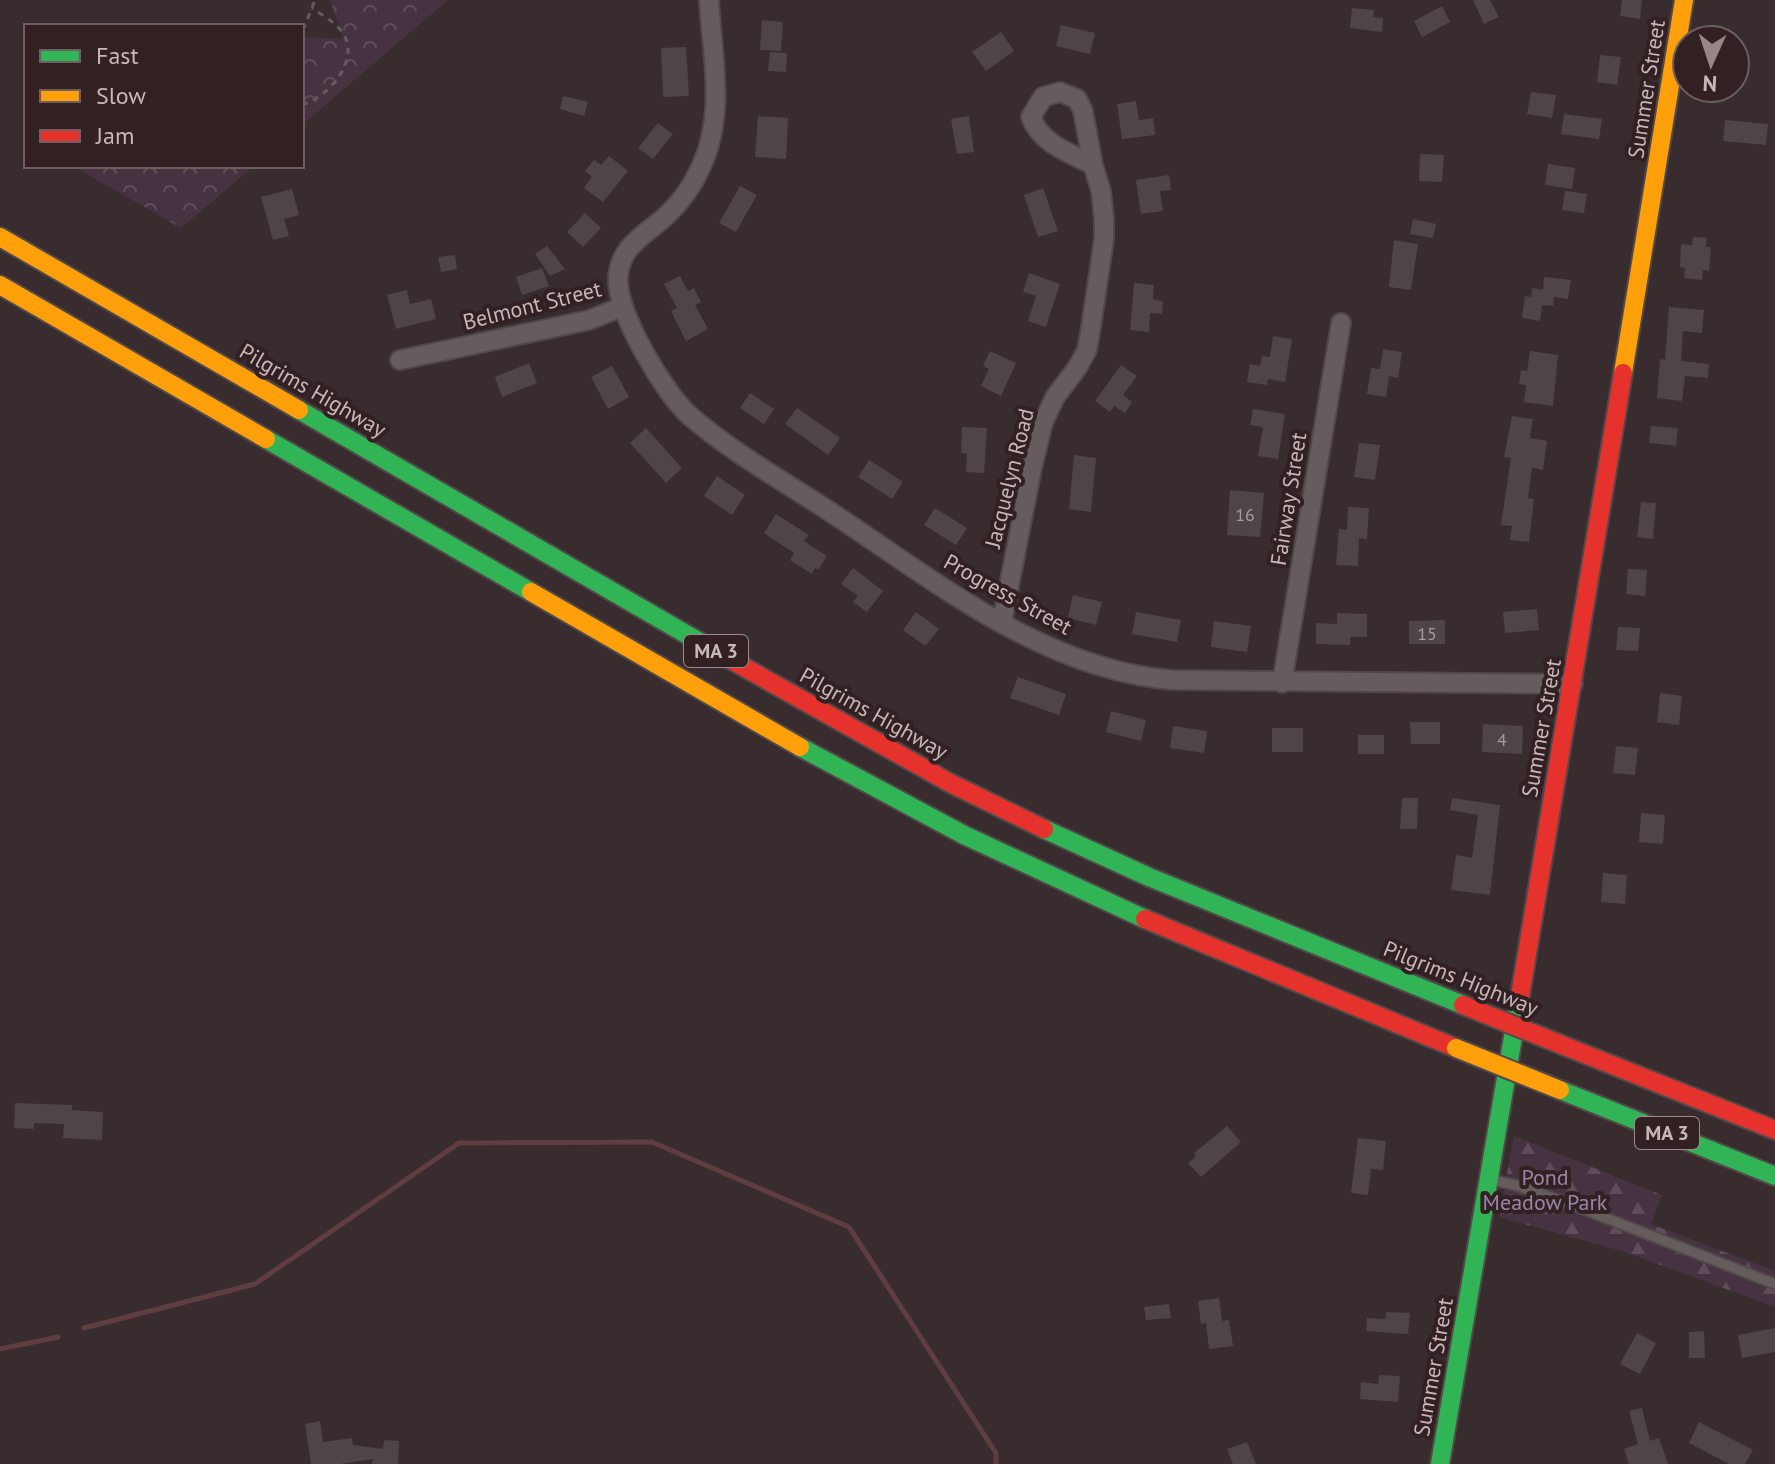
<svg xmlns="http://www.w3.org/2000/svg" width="1775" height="1464" font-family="'PT Sans',sans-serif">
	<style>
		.forest { fill: url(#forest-firs) }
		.park { fill: url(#park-crowns) }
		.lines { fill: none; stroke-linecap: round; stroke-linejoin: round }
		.stream { stroke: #603d40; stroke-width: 5 }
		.building { fill: #4f4546 }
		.lane-casing { stroke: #51484a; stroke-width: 13 }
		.street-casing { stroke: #51484a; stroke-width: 22 }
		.fast-casing { stroke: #51484a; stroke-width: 22 }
		.slow-casing { stroke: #51484a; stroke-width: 22 }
		.jam-casing { stroke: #51484a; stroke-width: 22 }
		.path { stroke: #655c5e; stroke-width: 3; stroke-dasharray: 6 6; stroke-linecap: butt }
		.lane { stroke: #665c5d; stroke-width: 9 }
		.street { stroke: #665c5d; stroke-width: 18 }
		.fast { stroke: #30b455; stroke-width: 18 }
		.slow { stroke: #ff9f0a; stroke-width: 18 }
		.jam { stroke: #e5322d; stroke-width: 18 }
		.slow-bridge-casing { stroke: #53494a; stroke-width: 22; stroke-linecap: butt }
		.jam-bridge-casing { stroke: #53494a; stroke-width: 22; stroke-linecap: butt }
		.slow-bridge { stroke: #ff9f0a; stroke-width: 18 }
		.jam-bridge { stroke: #e5322d; stroke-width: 18 }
		.labels { text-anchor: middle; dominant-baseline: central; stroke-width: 8; stroke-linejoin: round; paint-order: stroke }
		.number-label { font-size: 18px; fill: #aa9a9c }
		.shield { fill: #322022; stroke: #9b8a8b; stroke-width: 2 }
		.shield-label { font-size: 20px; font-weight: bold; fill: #c8b7b8 }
		.street-label { font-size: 22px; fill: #c8b7b8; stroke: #322022 }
		.park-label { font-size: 22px; fill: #9786a7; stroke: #322022 }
	</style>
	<defs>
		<pattern id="forest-firs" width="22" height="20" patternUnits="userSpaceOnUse" patternTransform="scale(2)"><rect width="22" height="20" fill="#463240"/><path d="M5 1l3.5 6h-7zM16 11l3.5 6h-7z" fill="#5f4d5a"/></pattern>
		<pattern id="park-crowns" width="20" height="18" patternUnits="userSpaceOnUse" patternTransform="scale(2)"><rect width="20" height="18" fill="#463240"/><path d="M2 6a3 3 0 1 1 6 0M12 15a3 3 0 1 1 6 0" fill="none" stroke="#5f4d5a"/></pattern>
	</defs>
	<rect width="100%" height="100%" fill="#382c2e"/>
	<path class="forest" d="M1514,1136L1662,1195L1651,1224L1775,1271V1307L1625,1252L1499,1217Z"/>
	<path class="park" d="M330,0H448L302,125V37L343,39Z
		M73,166H254L181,228Z"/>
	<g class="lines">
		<path class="stream" d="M84,1328L255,1284L459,1143L652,1142L849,1227L996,1453V1464
			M0,1349L58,1337"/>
	</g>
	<path class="building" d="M1473,0H1490L1499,17L1484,24Z
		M1622,0H1642L1640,19L1620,16Z
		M1442,6L1450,22L1422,37L1414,21Z
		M1352,8L1374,10L1373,17L1383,18L1382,32L1350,28Z
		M762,20L783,22L781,51L760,50Z
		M1061,25L1095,33L1090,54L1056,46Z
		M1001,32L1014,51L986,71L972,52Z
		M686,47L689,96L663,97L661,48Z
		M770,52L787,53L786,72L768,71Z
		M1600,55L1621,57L1617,85L1597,82Z
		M1531,92L1556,95L1552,118L1527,114Z
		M563,96L588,102L584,116L560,109Z
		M1136,101L1139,120L1153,118L1155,135L1122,139L1117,104Z
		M1564,114L1602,119L1599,139L1561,134Z
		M758,116L788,118L786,159L755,157Z
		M969,116L974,152L957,154L951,119Z
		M1725,120L1768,124L1766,145L1723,141Z
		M658,123L673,134L653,159L638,148Z
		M1420,154L1444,155L1442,182L1419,181Z
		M609,156L628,171L603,202L584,188L592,177L585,171L594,160L601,165Z
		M1548,164L1575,168L1572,189L1545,185Z
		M1169,175L1171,190L1160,191L1163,211L1141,214L1136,180Z
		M740,186L757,195L736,232L719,223Z
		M1043,188L1058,231L1038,237L1024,195Z
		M292,189L299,215L284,219L289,236L273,240L261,197Z
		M1565,191L1587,194L1584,213L1562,210Z
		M585,213L601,228L583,247L567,232Z
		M1413,219L1436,224L1433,238L1410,234Z
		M1693,237L1707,238L1706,247H1711L1709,271L1703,270L1702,280L1684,278L1685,268L1680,267L1681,244L1692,245Z
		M1394,240L1418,244L1411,290L1389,287Z
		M547,246L565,269L550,276L535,254Z
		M455,255L457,269L441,272L438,257Z
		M542,268L549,286L522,295L516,277Z
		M1029,273L1060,284L1046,327L1028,321L1036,296L1023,292Z
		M680,276L688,291L694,288L701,302L695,305L708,329L686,341L671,311L677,308L664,284Z
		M1544,277L1571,280L1568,299L1554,297L1553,306L1542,305L1540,321L1522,318L1525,296L1531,297L1532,288L1543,290Z
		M1134,283L1154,285L1153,299L1163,301L1162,314L1150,313L1149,332L1130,330Z
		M407,290L410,304L431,299L436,319L396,329L387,295Z
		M1669,307L1704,310L1702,333L1683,331L1681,361L1709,364L1708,378L1685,376L1682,401L1657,398L1660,359L1665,360Z
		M1273,336L1292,339L1285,382L1268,379L1267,385L1247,382L1250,364L1260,366L1262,356L1270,357Z
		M1383,349L1402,352L1398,378L1389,376L1386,397L1367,394L1371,368L1380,369Z
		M990,351L1016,363L1001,396L981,386L989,369L983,366Z
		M1530,351L1558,355L1553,406L1524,402L1526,385L1519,384L1521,370L1527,371Z
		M529,363L537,383L502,397L495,377Z
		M1121,365L1137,376L1123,395L1132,402L1125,413L1114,406L1110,412L1095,401Z
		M612,366L629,397L608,409L591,377Z
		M750,393L774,409L764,424L740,408Z
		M797,408L840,438L828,455L785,424Z
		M1253,409L1285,414L1278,459L1258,456L1263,427L1250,425Z
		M1512,416L1533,419L1530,438L1547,441L1543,470L1532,468L1528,498L1534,499L1529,542L1510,540L1512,526L1501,525L1511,458L1504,457Z
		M1651,426L1678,428L1676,446L1649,443Z
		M962,427L987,428L984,473L966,472L967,454L961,453Z
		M646,428L682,468L666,483L630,443Z
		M1359,443L1380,445L1375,480L1354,477Z
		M1074,455L1096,458L1091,512L1069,509Z
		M869,460L903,482L892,499L858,477Z
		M717,476L745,495L732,515L704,496Z
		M1230,490L1264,493L1260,537L1227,535Z
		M1641,502L1656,503L1653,539L1637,537Z
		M1348,507L1369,508L1367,539L1359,538L1358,566L1336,565L1339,529L1347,530Z
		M935,508L967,528L956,545L924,525Z
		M776,514L809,535L804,541L827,556L818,570L815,568L812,574L790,560L794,553L764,533Z
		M853,568L883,591L867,612L853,602L858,596L841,584Z
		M1628,569L1647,570L1645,596L1626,594Z
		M1073,595L1102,602L1096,625L1068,618Z
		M1537,609L1539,630L1505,633L1503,612Z
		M916,612L939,629L925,646L903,630Z
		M1136,612L1181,620L1177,642L1132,634Z
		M1337,613L1367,614V637H1350V645L1316,644V623L1337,624Z
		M1445,620V644H1409V621Z
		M1214,621L1251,626L1247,652L1211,647Z
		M1618,627L1640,628L1638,651L1616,650Z
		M1018,677L1066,694L1059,715L1010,698Z
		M1660,693L1682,696L1679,725L1657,722Z
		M1111,711L1146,720L1141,741L1106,732Z
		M1410,722H1440V744H1411Z
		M1483,724L1523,726L1522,754L1482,752Z
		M1173,726L1207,731L1204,753L1170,748Z
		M1272,728H1303V752H1272Z
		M1358,735H1384V754H1358Z
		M1616,746L1638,748L1635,775L1613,773Z
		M1402,798H1418L1417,829H1400Z
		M1452,798L1500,805L1490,895L1451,890L1456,855L1472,858L1478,815L1450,810Z
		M1641,813L1665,815L1663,844L1639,842Z
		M1603,873L1627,875L1625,904L1601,902Z
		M15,1103L72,1105V1110L103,1112L102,1140L63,1138L64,1124L34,1123V1129L14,1128Z
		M1227,1126L1241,1142L1201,1177L1188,1163L1196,1156L1194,1153Z
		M1358,1138L1386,1141L1383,1170L1371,1169L1368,1195L1351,1193Z
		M1219,1298L1222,1321L1229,1320L1233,1346L1209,1349L1206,1323L1201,1324L1198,1301Z
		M1169,1304L1171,1318L1146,1320L1144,1307Z
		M1386,1312L1410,1313L1408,1334L1366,1331L1367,1318L1385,1319Z
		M1775,1328V1352L1742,1358L1738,1335Z
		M1704,1331L1705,1358H1689V1332Z
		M1637,1333L1656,1343L1640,1374L1620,1364Z
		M1379,1375L1400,1376L1398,1402L1360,1399L1361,1382L1378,1384Z
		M1642,1408L1650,1441L1659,1438L1668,1464H1629L1624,1449L1638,1444L1629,1411Z
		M320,1421L323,1442L352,1438L353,1445L383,1449L384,1440L399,1441L398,1464H372L373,1459L340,1464H311L305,1424Z
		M1699,1422L1753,1450L1745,1464H1729L1689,1443Z
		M1247,1442L1256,1464H1233L1227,1449Z"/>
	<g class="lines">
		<g class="lane-casing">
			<path id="lane" d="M1489,1179L1515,1185L1570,1204L1775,1284"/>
		</g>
		<g class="street-casing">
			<path id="street" d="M709,0C712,56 726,113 701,167C693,185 681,202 666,216C645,235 618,247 618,280C618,315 664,393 690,416C734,454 787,483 835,515C938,583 1045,670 1172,680L1573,684
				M400,360L589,320L622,307
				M1002,622L1032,468L1043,423L1055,397L1077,368L1087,350L1091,327L1104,239V219L1101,191L1093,165L1083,111L1077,99L1060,92L1043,97L1031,117C1041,144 1068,152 1093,165
				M1282,683L1341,323"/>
		</g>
		<g class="fast-casing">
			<path id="fast" d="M299,410L717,652
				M266,439L531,592
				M800,747L964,835L1145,919
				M1044,829L1149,877L1463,1005
				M1560,1090L1775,1176
				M1440,1464L1520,996"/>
		</g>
		<g class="slow-casing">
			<path id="slow" d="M0,237L299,410
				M0,285L266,439
				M1623,373L1684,0
				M531,592L800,747"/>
		</g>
		<g class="jam-casing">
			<path id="jam" d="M717,652L950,783L1044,829
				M1145,919L1456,1048
				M1520,996L1623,373
				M1567,1047L1775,1130"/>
		</g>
		<path class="path" d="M303,30L315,0
			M302,105C328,97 362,60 342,32C335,22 322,15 312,8"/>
		<use href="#lane" class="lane"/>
		<use href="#street" class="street"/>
		<use href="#fast" class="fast"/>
		<use href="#slow" class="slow"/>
		<use href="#jam" class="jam"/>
		<g class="slow-bridge-casing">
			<path id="slow-bridge" d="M1456,1048L1560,1090"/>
		</g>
		<g class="jam-bridge-casing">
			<path id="jam-bridge" d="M1463,1005L1567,1047"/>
		</g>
		<use href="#slow-bridge" class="slow-bridge"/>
		<use href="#jam-bridge" class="jam-bridge"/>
	</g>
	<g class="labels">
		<g class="number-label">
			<text x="1245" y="514">16</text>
			<text x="1427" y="633">15</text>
			<text x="1502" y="739">4</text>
		</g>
		<g class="shield">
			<rect x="684" y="635" width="64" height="32" rx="6"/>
			<rect x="1635" y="1117" width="64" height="32" rx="6"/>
		</g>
		<g class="shield-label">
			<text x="716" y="651">MA 3</text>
			<text x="1667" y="1133">MA 3</text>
		</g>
		<g class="street-label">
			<text transform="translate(1646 89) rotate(-81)">Summer Street</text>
			<text transform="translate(532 305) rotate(-14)">Belmont Street</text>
			<text transform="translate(313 390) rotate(30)">Pilgrims Highway</text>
			<text transform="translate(1009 478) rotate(-76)">Jacquelyn Road</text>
			<text transform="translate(1288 499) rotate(-81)">Fairway Street</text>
			<text transform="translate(1008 594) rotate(29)">Progress Street</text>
			<text transform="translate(874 713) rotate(29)">Pilgrims Highway</text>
			<text transform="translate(1541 728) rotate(-80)">Summer Street</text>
			<text transform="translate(1461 978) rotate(22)">Pilgrims Highway</text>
			<text transform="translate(1433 1367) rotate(-80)">Summer Street</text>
		</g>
		<g class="park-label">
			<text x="1545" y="1177">Pond<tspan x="1545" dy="25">Meadow Park</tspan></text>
		</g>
	</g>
	<rect x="24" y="24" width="280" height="144" fill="#322022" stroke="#6e5c5e" stroke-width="2"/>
	<rect x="40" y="50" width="40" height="12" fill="#30b455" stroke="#6e5c5e" stroke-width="2"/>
	<text x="96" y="64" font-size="24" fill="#c8b7b8">Fast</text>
	<rect x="40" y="90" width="40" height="12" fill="#ff9f0a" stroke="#6e5c5e" stroke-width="2"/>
	<text x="96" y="104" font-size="24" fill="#c8b7b8">Slow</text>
	<rect x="40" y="130" width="40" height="12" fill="#e5322d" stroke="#6e5c5e" stroke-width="2"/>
	<text x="96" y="144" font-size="24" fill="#c8b7b8">Jam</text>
	<g transform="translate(1711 64) rotate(183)"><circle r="38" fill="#322022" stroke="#6e5c5e" stroke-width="2"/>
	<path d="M0-6L14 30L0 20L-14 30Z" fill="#968688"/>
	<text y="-12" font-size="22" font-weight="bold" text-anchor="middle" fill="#c8b7b8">N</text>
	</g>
</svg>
